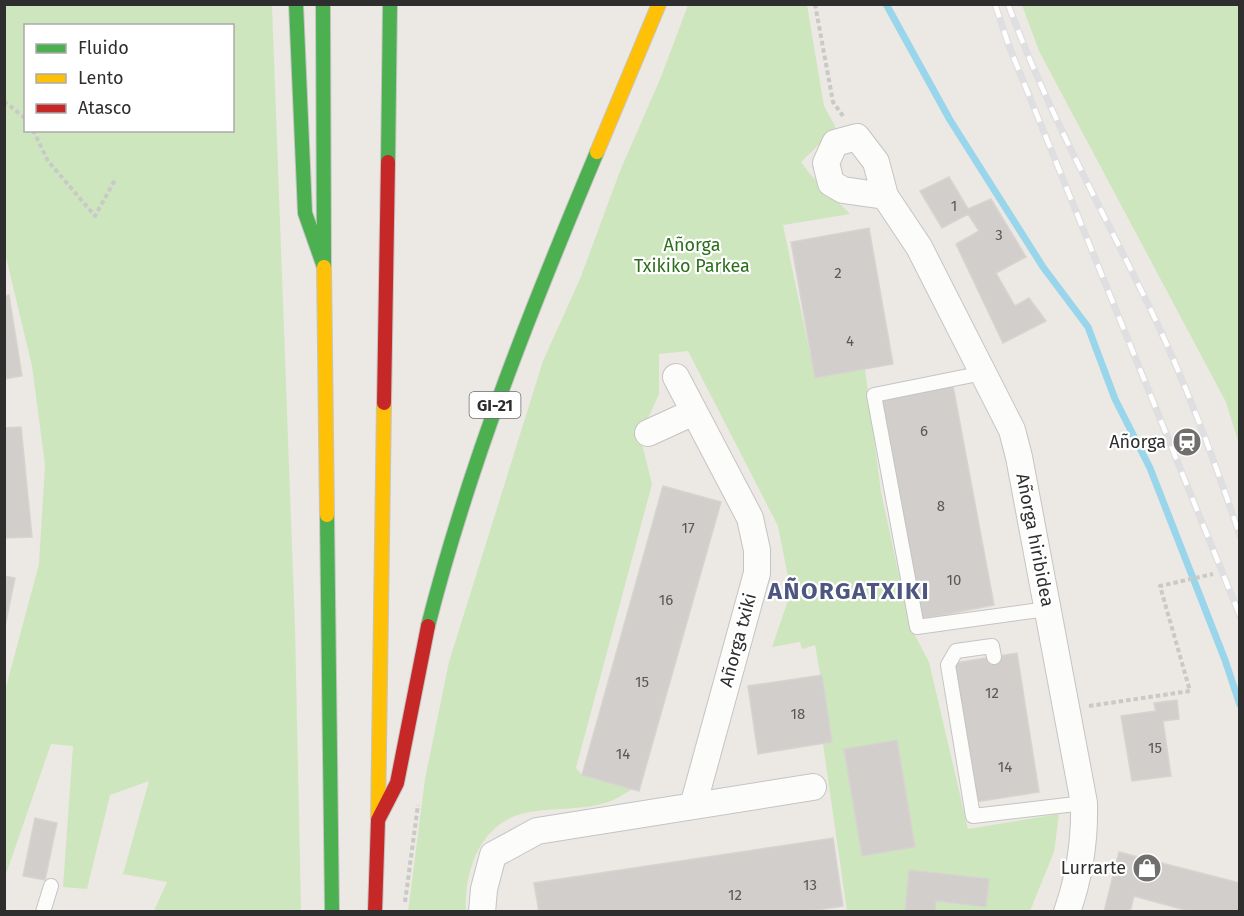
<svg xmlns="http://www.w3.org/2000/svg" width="1244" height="916" font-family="'Fira Sans',sans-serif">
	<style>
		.green { fill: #cee6be; fill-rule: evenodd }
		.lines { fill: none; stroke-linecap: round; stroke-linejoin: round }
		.stream { stroke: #99d6ec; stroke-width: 7 }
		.building { fill: #d1cecb; stroke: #d7d4d0; stroke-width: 1.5 }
		.lane-casing { stroke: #c5c4c5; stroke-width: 16 }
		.street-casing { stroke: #c5c4c5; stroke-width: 28 }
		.fast-casing { stroke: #c6c5c4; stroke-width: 16 }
		.slow-casing { stroke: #c6c5c4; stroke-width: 16 }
		.jam-casing { stroke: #c6c5c4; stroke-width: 16 }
		.path { stroke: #c9c9c8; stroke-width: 4; stroke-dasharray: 4.5 3; stroke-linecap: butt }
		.lane { stroke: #fcfcfb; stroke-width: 14 }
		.street { stroke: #fcfcfb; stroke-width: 26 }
		.fast { stroke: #4caf50; stroke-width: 14 }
		.slow { stroke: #ffc107; stroke-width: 14 }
		.jam { stroke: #c62828; stroke-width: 14 }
		.rail-casing { stroke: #dfdfe1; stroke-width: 7 }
		.rail { stroke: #fff; stroke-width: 4.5; stroke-dasharray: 14; stroke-linecap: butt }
		.labels { text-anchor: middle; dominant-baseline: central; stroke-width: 4.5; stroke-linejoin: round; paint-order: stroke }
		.number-label { font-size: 15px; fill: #585857 }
		.shield { fill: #fff; stroke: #6d6d6d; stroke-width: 1.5 }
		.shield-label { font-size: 16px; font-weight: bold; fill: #2e2e2e }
		.park-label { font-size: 18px; fill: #2c6e1b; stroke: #fff }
		.poi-label { font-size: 18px; fill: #2e2e2e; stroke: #fff; text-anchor: end }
		.street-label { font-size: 18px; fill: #2e2e2e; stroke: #fff }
		.district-label { font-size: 24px; font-weight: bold; letter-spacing: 1.5px; fill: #4d5680; stroke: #fff }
	</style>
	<rect width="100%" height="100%" fill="#ece8e4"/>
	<path class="green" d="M5,4L272,5L295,628L301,911H154L167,882L123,874L149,781L110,795L87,889L63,887L73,746L51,744L5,877V691L39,564L45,465L32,366L5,253ZM26,26H232V130H26Z
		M688,5H807L824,106L836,128L801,162L810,174L850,214L783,225L815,377L865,369L881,492L910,626L929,662L968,829L1059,814L1054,852L1030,911H847L823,744L832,742L815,645L802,649L800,642L772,647L791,592L778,526L688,351L659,354V394L640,436L652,484L576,768L582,775L633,789C625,793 617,799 608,802C583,811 551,807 525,813C480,823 464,871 466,911L408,912L425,779L449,662L543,361L580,279L620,171L661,77Z
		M1022,5H1239V444L1226,402L1039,51Z"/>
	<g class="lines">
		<path class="stream" d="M886,4L950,120L1043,267L1088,327L1115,399L1150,468L1225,660L1240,705"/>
	</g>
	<path class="building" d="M949,177L968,209L991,199L1026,257L996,273L1015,306L1029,298L1046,321L1003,343L956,244L979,231L968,214L942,228L920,191Z
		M869,228L893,364L815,378L791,242Z
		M9,295L22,376L4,379V296Z
		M953,386L994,605L922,619L881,400Z
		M21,427L32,537L4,538V428Z
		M663,486L721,502L639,791L582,775Z
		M4,576L15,578L4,631Z
		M1017,653L1039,792L976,802L954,663Z
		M822,675L832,742L758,754L748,686Z
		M1177,700L1179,719L1163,721L1171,776L1132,781L1121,716L1156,711L1154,703Z
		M897,740L915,847L862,856L844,749Z
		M35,818L57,823L45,880L23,876Z
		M833,838L843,906L804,912H539L534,883Z
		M1119,852L1240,883V912H1192L1134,896L1130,912H1104Z
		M909,870L989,879L986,907L936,901L935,912H905Z"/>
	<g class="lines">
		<g class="lane-casing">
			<path id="lane" d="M983,373L874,395L917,627L1047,609
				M994,657L992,646L956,651L948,665L973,816L1084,803
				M43,912L51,886"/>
		</g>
		<g class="street-casing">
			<path id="street" d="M885,196L843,190L831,183L826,163L835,143L857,137L876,162L885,196L919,247L1012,430L1019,457L1084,803C1085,842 1080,875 1067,912
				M676,377L750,518L757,550V573L693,806
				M648,433L694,412
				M482,912L484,889L493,855L537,831L813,787"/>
		</g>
		<g class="fast-casing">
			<path id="fast" d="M296,4L305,213L324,267
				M323,4L324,265
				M388,162L390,4
				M327,515L332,912
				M428,626C470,461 531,309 597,152"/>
		</g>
		<g class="slow-casing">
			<path id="slow" d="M597,152L659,4
				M324,267L327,515
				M378,820L384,403"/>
		</g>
		<g class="jam-casing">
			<path id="jam" d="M384,403L388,162
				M375,912L378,820L397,783L428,626"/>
		</g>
		<path class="path" d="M815,4L833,102L843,116
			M4,101L26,119
			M33,130L48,161L95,216L116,178
			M1089,706L1190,691L1160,586L1213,574
			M405,902L418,805"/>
		<use href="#lane" class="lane"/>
		<use href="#street" class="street"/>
		<use href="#fast" class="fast"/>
		<use href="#slow" class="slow"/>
		<use href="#jam" class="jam"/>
		<g class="rail-casing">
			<path id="rail" d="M995,4L1009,46L1240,616
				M1008,4C1046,108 1099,204 1147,302C1184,378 1213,456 1240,536"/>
		</g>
		<use href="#rail" class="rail"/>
	</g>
	<defs>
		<g id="station-disc" transform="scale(1.5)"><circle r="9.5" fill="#706f6e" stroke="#fff"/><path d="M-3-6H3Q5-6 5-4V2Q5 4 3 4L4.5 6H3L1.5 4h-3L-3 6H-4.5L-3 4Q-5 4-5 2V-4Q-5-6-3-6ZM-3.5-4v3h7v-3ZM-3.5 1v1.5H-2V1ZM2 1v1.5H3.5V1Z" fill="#fff"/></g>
		<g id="shop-disc" transform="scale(1.5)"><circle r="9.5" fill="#706f6e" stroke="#fff"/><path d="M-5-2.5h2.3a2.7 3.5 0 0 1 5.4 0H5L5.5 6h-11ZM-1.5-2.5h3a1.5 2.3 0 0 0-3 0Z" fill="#fff"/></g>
	</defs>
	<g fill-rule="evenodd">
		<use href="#station-disc" x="1187" y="442"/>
		<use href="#shop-disc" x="1147" y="868"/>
	</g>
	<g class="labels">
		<g class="number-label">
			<text x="954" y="206">1</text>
			<text x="999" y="235">3</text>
			<text x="838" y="273">2</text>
			<text x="850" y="341">4</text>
			<text x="924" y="431">6</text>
			<text x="941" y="506">8</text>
			<text x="688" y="528">17</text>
			<text x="954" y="580">10</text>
			<text x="666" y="600">16</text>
			<text x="642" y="682">15</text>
			<text x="992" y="693">12</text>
			<text x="798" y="714">18</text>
			<text x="1155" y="748">15</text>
			<text x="623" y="754">14</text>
			<text x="1005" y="767">14</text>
			<text x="810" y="885">13</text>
			<text x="735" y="895">12</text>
		</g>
		<rect class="shield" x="469.5" y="392" width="51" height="26" rx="4.5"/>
		<g class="shield-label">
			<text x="495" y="405">GI-21</text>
		</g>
		<g class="park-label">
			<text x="692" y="245">Añorga<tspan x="692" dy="21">Txikiko Parkea</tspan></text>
		</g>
		<g class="poi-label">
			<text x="1166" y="442">Añorga</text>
			<text x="1126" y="868">Lurrarte</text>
		</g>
		<g class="street-label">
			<text transform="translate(1035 540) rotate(79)">Añorga hiribidea</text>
			<text transform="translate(738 640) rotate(-75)">Añorga txiki</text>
		</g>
		<g class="district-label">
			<text x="849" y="591">AÑORGATXIKI</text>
		</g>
	</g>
	<rect width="1244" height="916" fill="none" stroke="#2e2e2e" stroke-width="12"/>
	<rect x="24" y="24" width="210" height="108" fill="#ffffff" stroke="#ababab" stroke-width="1.5"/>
	<rect x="36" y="44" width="30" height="9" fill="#4caf50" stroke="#ababab" stroke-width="1.5"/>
	<text x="78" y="54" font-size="18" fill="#2e2e2e">Fluido</text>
	<rect x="36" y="74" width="30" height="9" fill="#ffc107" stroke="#ababab" stroke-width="1.5"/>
	<text x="78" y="84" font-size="18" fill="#2e2e2e">Lento</text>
	<rect x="36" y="104" width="30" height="9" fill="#c62828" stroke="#ababab" stroke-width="1.5"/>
	<text x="78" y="114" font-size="18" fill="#2e2e2e">Atasco</text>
</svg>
